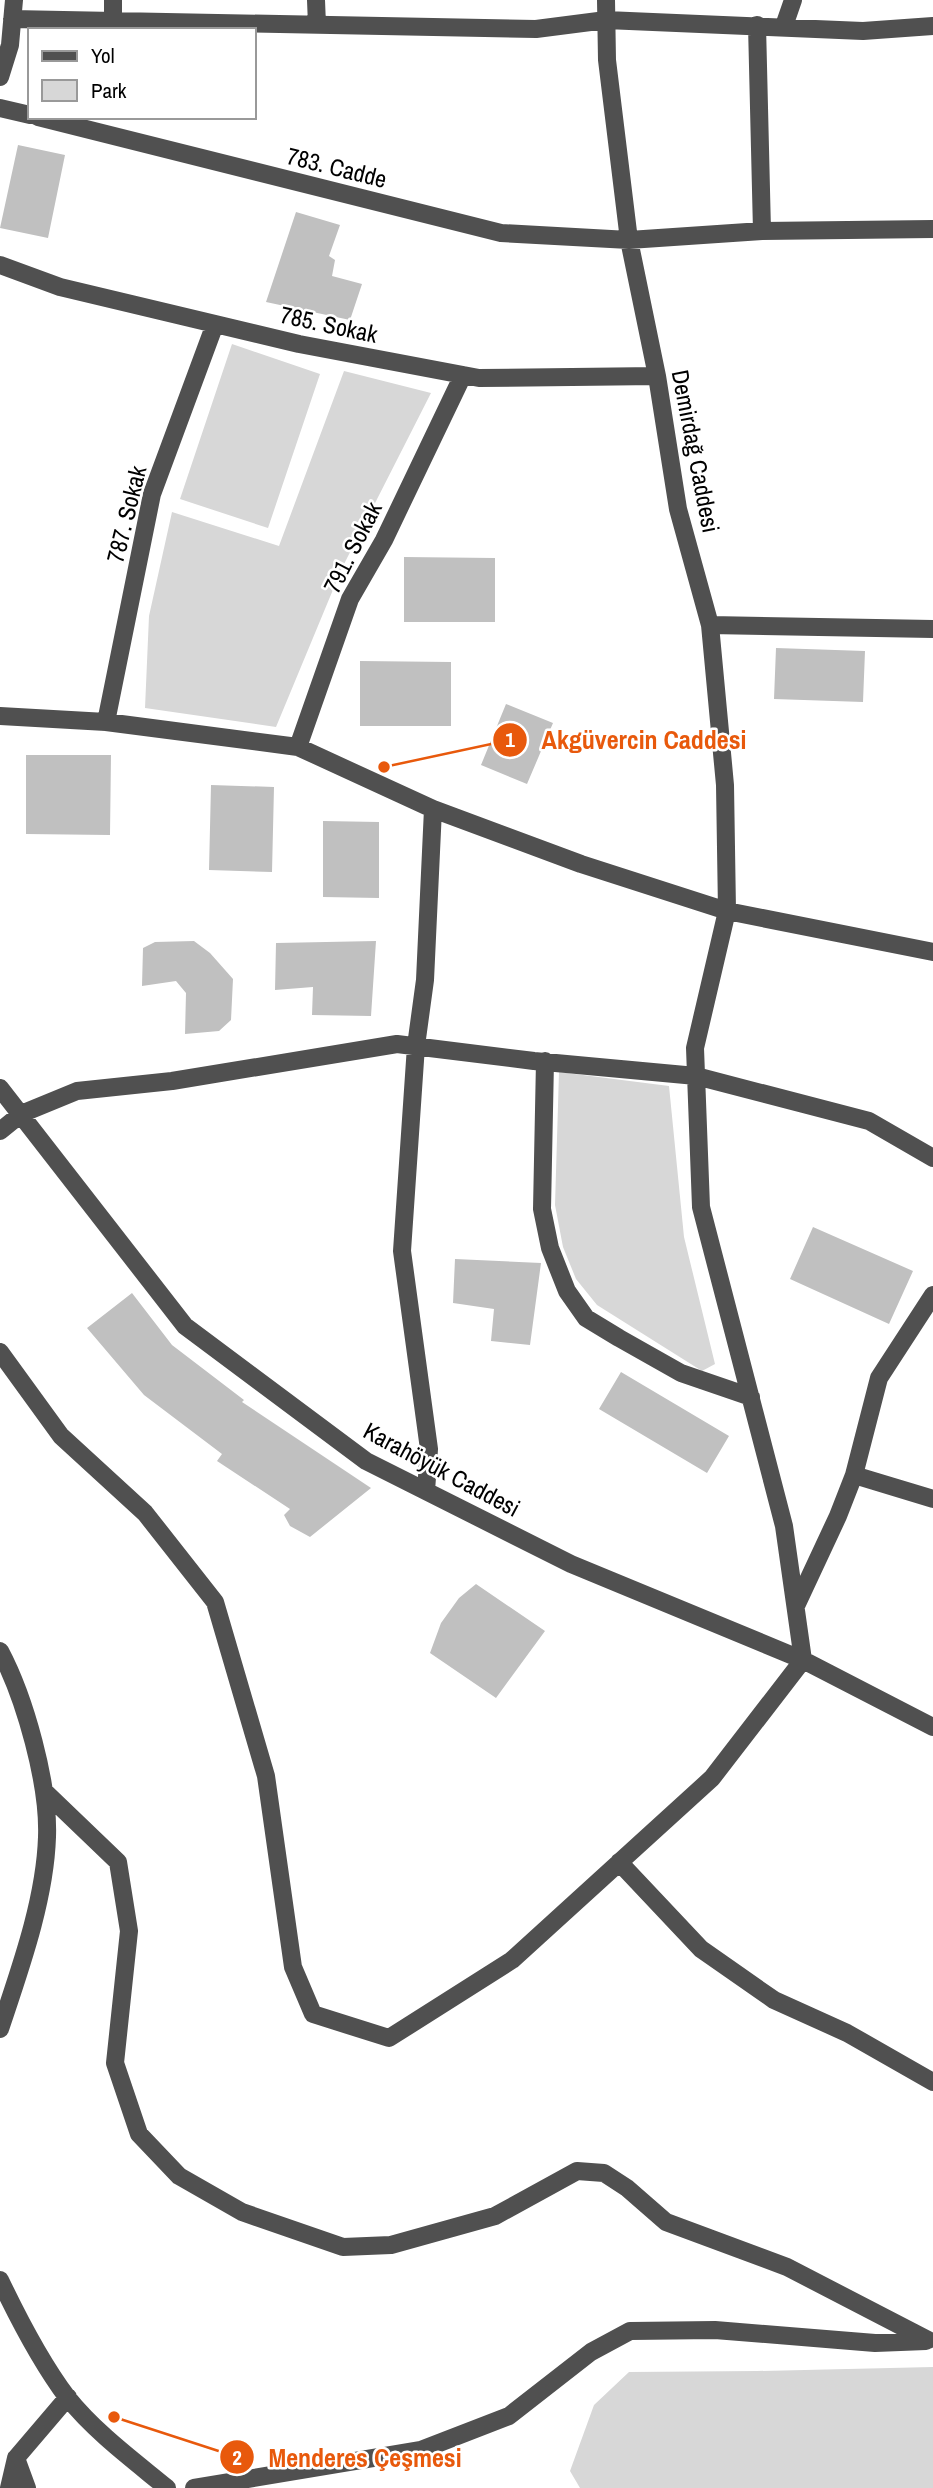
<svg xmlns="http://www.w3.org/2000/svg" width="933" height="2488" font-family="'Archivo Narrow',sans-serif">
	<style>
		.green { fill: #d7d7d7 }
		.building { fill: #c0c0c0 }
		.lines { fill: none; stroke-linecap: round; stroke-linejoin: round }
		.minor { stroke: #505050; stroke-width: 18 }
		.labels { text-anchor: middle; dominant-baseline: central; stroke-width: 5; stroke-linejoin: round; paint-order: stroke }
		.street-label { font-size: 24px; fill: #000; stroke: #fff }
		.leader { fill: none; stroke: #e8590c; stroke-width: 2.5 }
		.callout-dot { fill: #e8590c; stroke: #fff; stroke-width: 2.5 }
		.mark-label { font-size: 21px; text-anchor: middle; font-weight: bold; fill: #fff }
		.callout-label { font-size: 26px; text-anchor: middle; font-weight: bold; fill: #e8590c; stroke: #fff; stroke-width: 5; stroke-linejoin: round; paint-order: stroke }
	</style>
	<rect width="100%" height="100%" fill="#fff"/>
	<path class="green" d="M232,344L320,374L268,528L180,499Z
		M344,371L431,393L342,568L276,727L145,708L149,616L172,512L279,546Z
		M559,1072L669,1086L684,1237L715,1364L702,1371L597,1305L576,1279L563,1247L555,1205Z
		M933,2367V2488H580L570,2471L594,2405L629,2372L757,2371Z"/>
	<path class="building" d="M18,145L65,155L48,238L0,228Z
		M296,212L340,225L329,256L335,260L332,276L362,284L350,320L266,302Z
		M404,557L495,558V622H404Z
		M776,648L865,651L863,702L774,699Z
		M360,661L451,662V726H360Z
		M506,704L553,723L527,784L481,765Z
		M26,755H111L110,835L26,834Z
		M211,785L274,787L272,872L209,870Z
		M323,821L379,822V898L323,897Z
		M194,941L210,953L233,979L231,1020L219,1031L185,1034L186,993L176,981L142,986L143,948L155,942Z
		M376,941L371,1016L312,1015L313,987L275,990L276,943Z
		M813,1227L913,1271L889,1324L790,1279Z
		M455,1259L541,1263L530,1345L491,1341L494,1309L453,1303Z
		M132,1293L172,1345L244,1400L242,1402L371,1488L310,1537L290,1526L284,1515L290,1509L217,1461L222,1454L144,1395L87,1328Z
		M621,1372L729,1436L707,1473L599,1409Z
		M476,1584L545,1631L496,1698L430,1653L441,1623L459,1598Z"/>
	<g class="lines">
		<path class="minor" d="M316,0L317,25
			M12,19L536,29L606,20L863,31L933,26
			M113,21V0
			M757,25L762,231
			M784,26L793,0
			M0,77L10,45L14,0
			M0,108L30,115
			M38,117L501,233L629,240L762,231L933,229
			M0,265L60,287L299,344L479,378L657,376
			M710,625L933,629
			M0,716L106,722L298,747L433,809L581,864L727,911L933,952
			M106,722L152,494L215,324
			M298,747L350,599L384,540L463,375
			M545,1061L542,1209L550,1248L567,1291L586,1318L619,1338L681,1373L751,1397
			M0,1088L185,1326L366,1461L571,1564L803,1660L933,1727
			M0,1131L21,1114L77,1091L172,1081L397,1044L534,1061L696,1076L869,1121L933,1158
			M0,1352L61,1436L145,1513L215,1602L266,1776L293,1967L313,2014L389,2038L512,1960L712,1778L803,1660L784,1526L701,1207L695,1048L727,911L725,785L710,625L678,509L657,376L629,240L607,60L606,0
			M854,1475L933,1499
			M426,1491L429,1449L402,1251L416,1046L425,980L433,809
			M796,1606L838,1516L854,1475L879,1378L933,1295
			M0,1651C25,1698 49,1784 47,1837C45,1900 20,1969 0,2029
			M44,1791L118,1862L129,1931L115,2063L139,2134L179,2176L242,2212L343,2247L391,2245L495,2216L577,2171L604,2173L627,2188L666,2222L787,2267L928,2340
			M619,1862L701,1949L774,2000L847,2033L933,2082
			M0,2280C19,2320 40,2361 67,2397C95,2432 133,2460 167,2488
			M9,2488L16,2458
			M27,2488L16,2458L68,2397
			M194,2488L421,2450L509,2416L591,2352L630,2331L715,2330L875,2343L926,2341"/>
	</g>
	<g class="labels">
		<g class="street-label">
			<text transform="translate(337 167) rotate(14)">783. Cadde</text>
			<text transform="translate(329 324) rotate(12)">785. Sokak</text>
			<text transform="translate(696 451) rotate(79)">Demirdağ Caddesi</text>
			<text transform="translate(126 514) rotate(-76)">787. Sokak</text>
			<text transform="translate(352 547) rotate(-63)">791. Sokak</text>
			<text transform="translate(442 1469) rotate(28)">Karahöyük Caddesi</text>
		</g>
	</g>
	<path class="leader" d="M384 767L510 740M114 2417L237 2457"/>
	<g class="callout-dot">
		<circle cx="384" cy="767" r="7"/>
		<circle cx="114" cy="2417" r="7"/>
		<circle cx="510" cy="740" r="18"/>
		<circle cx="237" cy="2457" r="18"/>
	</g>
	<g class="mark-label">
		<text x="510" y="747">1</text>
		<text x="237" y="2465">2</text>
	</g>
	<g class="callout-label">
		<text x="644" y="749">Akgüvercin Caddesi</text>
		<text x="365" y="2467">Menderes Çeşmesi</text>
	</g>
	<rect x="28" y="28" width="228" height="91" fill="#ffffff" stroke="#999999" stroke-width="2"/>
	<rect x="42" y="51" width="35" height="10" fill="#505050" stroke="#999999" stroke-width="2"/>
	<text x="91" y="63" font-size="21" fill="#000000">Yol</text>
	<rect x="42" y="80" width="35" height="21" fill="#d7d7d7" stroke="#999999" stroke-width="2"/>
	<text x="91" y="98" font-size="21" fill="#000000">Park</text>
</svg>
